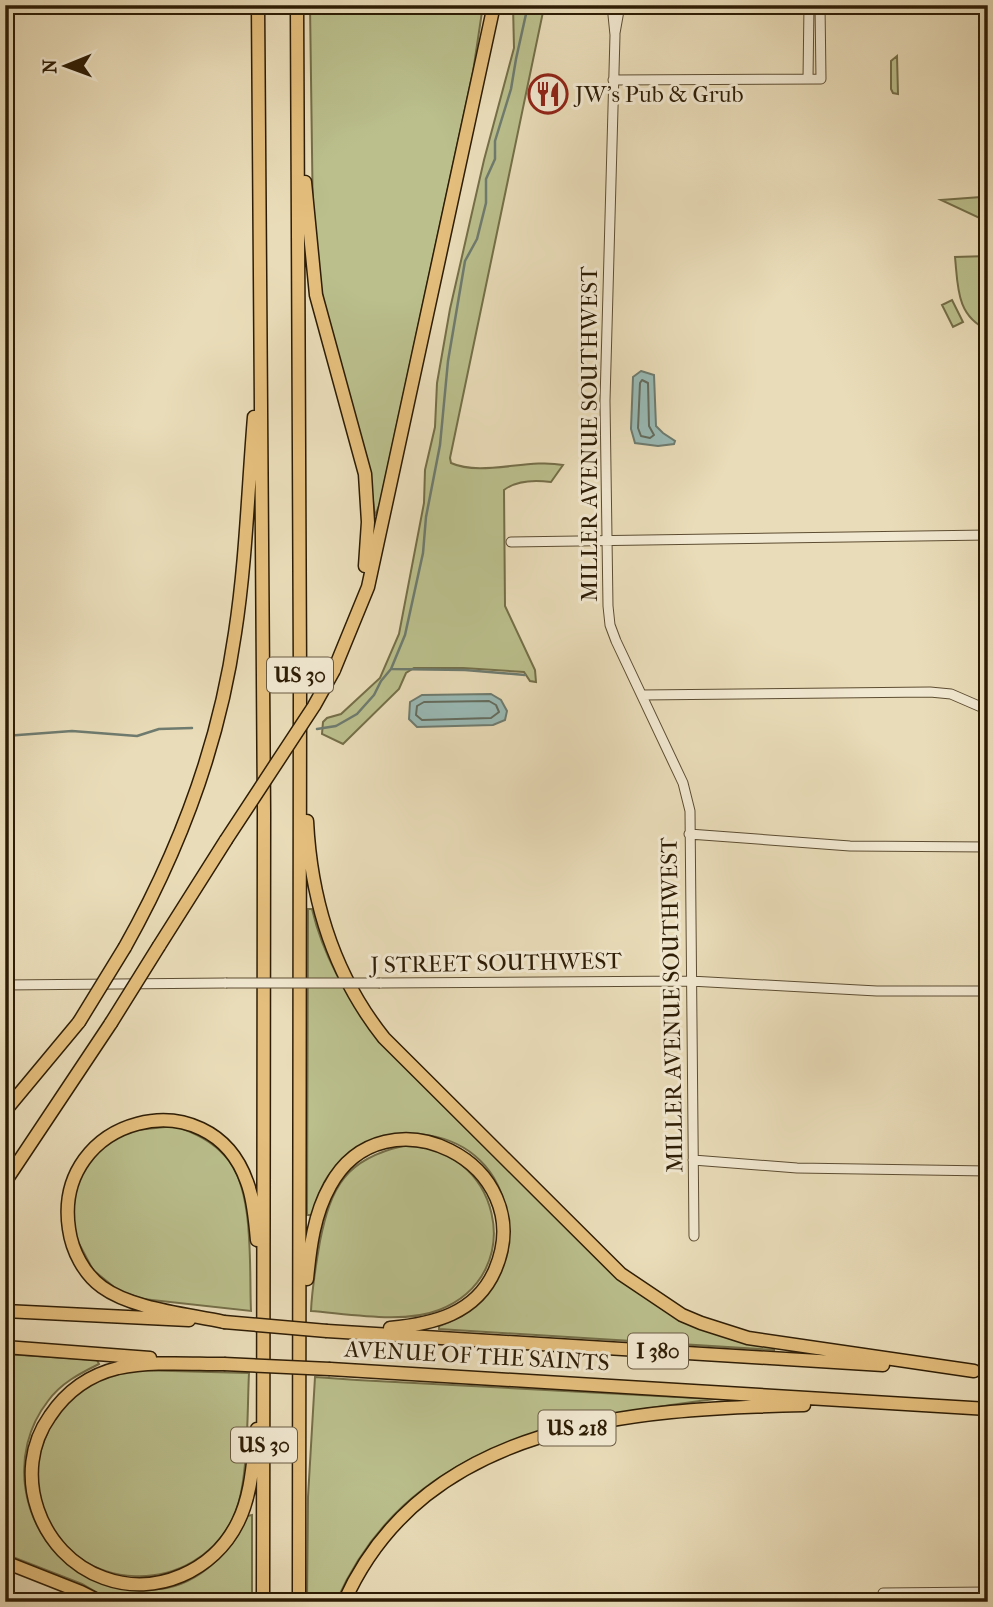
<svg xmlns="http://www.w3.org/2000/svg" width="993" height="1607" font-family="'IM FELL French Canon',serif">
	<style>
		.green { fill: #babf8c; stroke: #746e48; stroke-width: 2 }
		.water { fill: #99bab6; stroke: #6e7b6f; stroke-width: 2 }
		.lines { fill: none; stroke-linecap: round; stroke-linejoin: round }
		.shore { stroke: #646c5e; stroke-width: 2 }
		.stream { stroke: #6e7b6f; stroke-width: 2.5 }
		.minor-casing { stroke: #5d4d32; stroke-width: 11 }
		.highway-casing { stroke: #2e1d05; stroke-width: 15 }
		.minor { stroke: #f1e8d1; stroke-width: 9 }
		.highway { stroke: #e4be7c; stroke-width: 12 }
		.minor-bridge-casing { stroke: #5d4d32; stroke-width: 11; stroke-linecap: butt }
		.highway-bridge-casing { stroke: #2e1d05; stroke-width: 15; stroke-linecap: butt }
		.minor-bridge { stroke: #f1e8d1; stroke-width: 9 }
		.highway-bridge { stroke: #e4be7c; stroke-width: 12 }
		.labels { text-anchor: middle; dominant-baseline: central; stroke-width: 6; stroke-linejoin: round; paint-order: stroke }
		.shield { fill: #f1e8d1; stroke: #685a42; stroke-width: 2 }
		.shield-label { font-size: 21px; font-weight: bold; fill: #2e1d05 }
		.poi-label { font-size: 23px; fill: #2e1d05; stroke: #f1e8d1; text-anchor: start }
		.street-label { font-size: 23px; fill: #2e1d05; stroke: #f1e8d1 }
	</style>
	<rect width="100%" height="100%" fill="#e9dcb8"/>
	<filter id="stains"><feTurbulence type="fractalNoise" baseFrequency=".00286" numOctaves="4"/><feColorMatrix values="0 0 0 0 .2 0 0 0 0 .09 0 0 0 0 .02 0 0 0 .5 -.17"/></filter>
	<radialGradient id="worn" r=".72"><stop offset=".6" stop-color="#630" stop-opacity="0"/><stop offset="1" stop-color="#630" stop-opacity=".3"/></radialGradient>
	<path class="green" d="M310,5H483L473,72L380,503L375,516L368,462L326,315L317,265L313,224Z
		M513,5H543V12L450,458L451,463C482,477 528,458 563,465L551,482C536,480 517,480 504,490L505,606L535,670L536,682L530,681L524,672L463,668H414L406,673L399,689L343,744L322,734L323,722L327,718L341,714L380,678L399,634L424,503L425,470L435,427L437,383L450,309L484,160L514,48Z
		M897,56L898,94L893,93L891,89V61Z
		M981,197H988V222L941,200Z
		M988,256V330C956,316 958,286 955,257Z
		M952,300L963,322L953,327L942,305Z
		M308,909H312C323,956 346,994 373,1033L627,1285L673,1315L774,1347V1350L439,1329V1326C468,1316 489,1297 500,1270C507,1254 508,1240 507,1223C502,1128 384,1104 328,1176C320,1187 316,1202 312,1215H307Z
		M175,1126C195,1133 212,1141 226,1157C255,1188 249,1270 251,1311L143,1299L119,1291L93,1270L75,1236L72,1200L84,1166L101,1147L127,1131Z
		M403,1146C499,1143 531,1274 439,1310C404,1324 349,1314 311,1311C312,1287 316,1264 320,1241C331,1186 346,1159 403,1146Z
		M5,1354L97,1360L99,1364C79,1374 61,1383 48,1401C8,1452 20,1528 71,1566C85,1576 99,1579 115,1582C125,1585 136,1588 146,1589C191,1593 232,1554 247,1516L252,1515V1602H113L82,1584L5,1554Z
		M134,1370L249,1373C247,1411 249,1483 234,1516C196,1599 72,1596 43,1508C34,1480 35,1458 48,1432C51,1424 54,1414 59,1407C75,1385 109,1375 134,1370Z
		M315,1377L357,1380L715,1399C561,1419 406,1443 336,1602H307L308,1497Z"/>
	<path class="water" d="M641,371L654,375L656,426L663,433L675,441L674,444L658,446L635,443L631,429L633,377Z
		M491,694L501,700L507,711L505,720L493,725L417,727L409,719L410,702L422,695Z"/>
	<g class="lines">
		<path class="shore" d="M642,380L648,383L649,426L654,435L650,438L641,436L638,428L640,383Z
			M489,701L496,705L499,712L491,718L422,720L416,715L417,706L424,702Z"/>
		<path class="stream" d="M392,669L465,670L525,675
			M317,729L336,726L357,714L374,695L381,681L391,669L405,635L423,553L426,517L440,445L448,361L465,261L477,239L486,203V179L495,159V141L511,89L516,59L528,5
			M5,736L72,731L137,736L159,729L192,728"/>
		<g class="minor-casing">
			<path id="minor" d="M612,5L615,35L605,401L608,606L610,625L616,641L683,783L690,811L694,1236
				M615,33L620,5
				M808,79L809,5
				M613,80L821,79L820,5
				M511,542L988,535
				M642,695L930,692L951,694L988,710
				M689,834L850,846L988,847
				M380,983L690,981L877,991H988
				M5,985L226,983
				M693,1160L797,1168L988,1171
				M883,1593L988,1592"/>
		</g>
		<g class="highway-casing">
			<path id="highway" d="M258,5L264,812L263,1602
				M297,5L300,676L299,1602
				M305,182L316,295L365,474L368,522L365,566
				M334,670L368,587L494,5
				M307,821C311,901 334,975 384,1038L621,1274L682,1315L701,1323L748,1338L974,1371
				M159,946L226,840
				M125,947C180,849 219,745 235,633C246,562 248,489 254,417
				M5,1111L79,1022
				M5,1182L111,1023
				M307,1279C310,1248 314,1214 330,1186C384,1086 541,1163 495,1270C476,1314 433,1324 390,1328
				M5,1311L189,1320
				M224,1322C188,1314 132,1309 102,1287C84,1274 72,1251 69,1229C52,1117 210,1076 247,1182C254,1200 255,1221 257,1240
				M327,1331L883,1365
				M5,1347L150,1358
				M224,1364C189,1364 152,1361 118,1368C89,1375 66,1392 50,1416C10,1472 39,1555 104,1578C156,1597 214,1571 238,1522C252,1494 253,1459 257,1429
				M330,1369L988,1409
				M5,1562L81,1592L101,1602
				M344,1602C425,1421 632,1409 804,1405"/>
		</g>
		<use href="#minor" class="minor"/>
		<use href="#highway" class="highway"/>
		<g class="minor-bridge-casing">
			<path id="minor-bridge" d="M226,983H380"/>
		</g>
		<g class="highway-bridge-casing">
			<path id="highway-bridge" d="M226,840L314,706L334,670
				M79,1022L125,947
				M111,1023L159,946
				M224,1322L327,1331
				M224,1364L330,1369"/>
		</g>
		<use href="#minor-bridge" class="minor-bridge"/>
		<use href="#highway-bridge" class="highway-bridge"/>
	</g>
	<defs>
		<g id="restaurant-ring" transform="scale(2.0125)"><circle r="9.5" fill="#f1e8d1" stroke="#8f2418" stroke-width="1.5"/><path d="M-5-6h1v4h1v-4h1v4h1v-4h1v5L-1.5 .5V6h-2V.5L-5-1ZM5-6V6H3V1.5H1.5Q1.5-4 5-6Z" fill="#8f2418"/></g>
	</defs>
	<g fill-rule="evenodd">
		<use href="#restaurant-ring" x="548" y="94"/>
	</g>
	<g class="labels">
		<g class="shield">
			<rect x="267" y="657.5" width="66" height="35" rx="5"/>
			<rect x="628" y="1333.5" width="60" height="35" rx="5"/>
			<rect x="538.5" y="1410.5" width="77" height="35" rx="5"/>
			<rect x="231" y="1427.5" width="66" height="35" rx="5"/>
		</g>
		<g class="shield-label">
			<text x="300" y="675">US 30</text>
			<text x="658" y="1351">I 380</text>
			<text x="577" y="1428">US 218</text>
			<text x="264" y="1445">US 30</text>
		</g>
		<g class="poi-label">
			<text x="575" y="94">JW's Pub &amp; Grub</text>
		</g>
		<g class="street-label">
			<text transform="translate(589 434) rotate(-90)">MILLER AVENUE SOUTHWEST</text>
			<text transform="translate(496 963) rotate(-1)">J STREET SOUTHWEST</text>
			<text transform="translate(672 1005) rotate(-91)">MILLER AVENUE SOUTHWEST</text>
			<text transform="translate(477 1356) rotate(3)">AVENUE OF THE SAINTS</text>
		</g>
	</g>
	<rect width="993" height="1607" fill="none" stroke="#e9dcb8" stroke-width="28"/>
	<rect x="7" y="7" width="979" height="1593" fill="none" stroke="#2e1d05" stroke-width="3.5"/>
	<rect x="14" y="14" width="965" height="1579" fill="none" stroke="#2e1d05" stroke-width="2"/>
	<g transform="translate(66 66) rotate(269)" stroke="#f1e8d1" stroke-width="5" paint-order="stroke">
	<path d="M0-5L12 26L0 18L-12 26Z" fill="#2e1d05"/>
	<text y="-10" font-size="19" font-weight="bold" text-anchor="middle" fill="#2e1d05">N</text>
	</g>
	<rect width="100%" height="100%" filter="url(#stains)"/>
	<rect width="100%" height="100%" fill="url(#worn)"/>
</svg>
